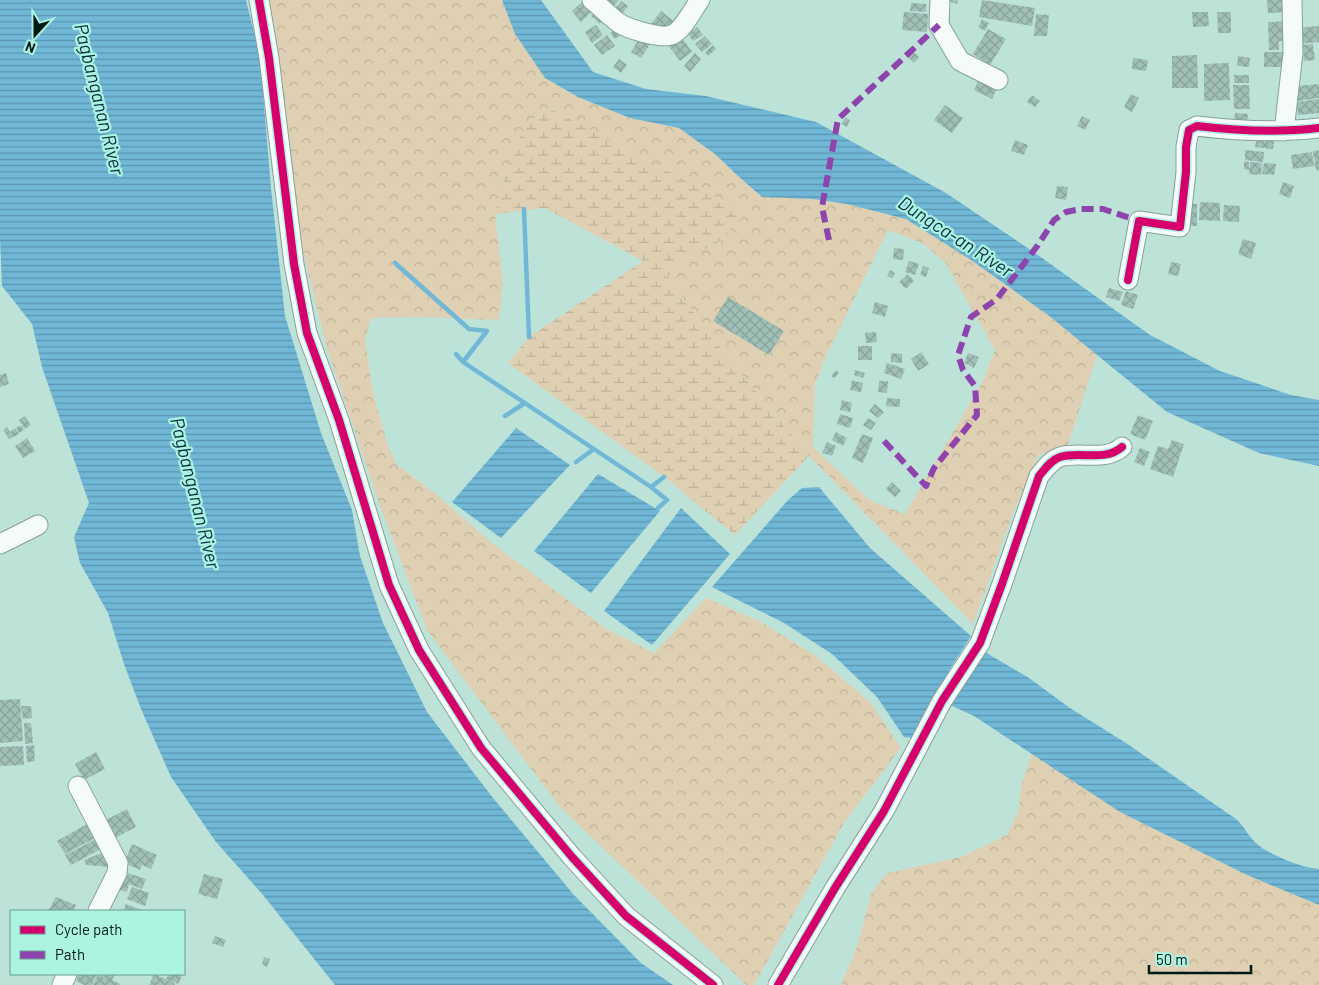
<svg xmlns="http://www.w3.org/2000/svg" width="1319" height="985" font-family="Barlow,sans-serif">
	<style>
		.forest { fill: url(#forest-crowns); fill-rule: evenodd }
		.wetland { fill: url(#wetland-marsh) }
		.water { fill: url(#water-rules) }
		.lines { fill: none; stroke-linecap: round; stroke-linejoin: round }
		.stream { stroke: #71b8d7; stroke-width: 4.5 }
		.building { fill: url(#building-cross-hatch) }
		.minor-casing { stroke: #83a29a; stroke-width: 21 }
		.minor { stroke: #f5fbf9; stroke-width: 19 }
		.quiet { stroke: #8e44ad; stroke-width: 6; stroke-dasharray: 12 6; stroke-linecap: butt }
		.cycleway-casing { stroke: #adf3e1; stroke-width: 11 }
		.cycleway { stroke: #d6006c; stroke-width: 8 }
		.labels { text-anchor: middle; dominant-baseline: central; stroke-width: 4.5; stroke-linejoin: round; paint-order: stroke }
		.water-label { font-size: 19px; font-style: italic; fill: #092f44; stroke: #adf3e1 }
	</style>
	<defs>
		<pattern id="forest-crowns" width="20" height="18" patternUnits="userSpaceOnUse" patternTransform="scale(1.25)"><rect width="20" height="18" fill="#e0d0b3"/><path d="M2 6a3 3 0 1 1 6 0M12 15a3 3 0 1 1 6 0" fill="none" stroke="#beb299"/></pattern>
		<pattern id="wetland-marsh" width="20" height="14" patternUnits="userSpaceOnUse" patternTransform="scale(1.25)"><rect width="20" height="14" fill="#e0d0b3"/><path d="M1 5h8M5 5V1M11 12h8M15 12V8" fill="none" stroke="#beb299"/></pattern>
		<pattern id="water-rules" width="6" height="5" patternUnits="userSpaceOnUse" patternTransform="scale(1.25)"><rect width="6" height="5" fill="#71b8d7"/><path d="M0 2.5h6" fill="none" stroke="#5a95ad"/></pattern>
		<pattern id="building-cross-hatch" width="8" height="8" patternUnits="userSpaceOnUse" patternTransform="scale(1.25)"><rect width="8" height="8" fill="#a0bfb7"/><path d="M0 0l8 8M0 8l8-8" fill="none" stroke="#88a49c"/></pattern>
	</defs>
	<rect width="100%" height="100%" fill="#bde3d9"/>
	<path class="forest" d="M264,0H502L515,34L545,78L578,97L630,118L679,128L715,154L738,176L762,197L813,199L847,204L906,219L971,260L1048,315L1097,355L1068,445L1039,455L1015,508L973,624L809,456L713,339L668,278L673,268L723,239L745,213L549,108L525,125L507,170L495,214L503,283L499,320L420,317L371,318L365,340L373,392L387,443L397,465L437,495L493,544L605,628L654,653L706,598L761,622L816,656L871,703L901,748L845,821L754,985H746L559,806L427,630L376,495L327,349L303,252L274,40ZM888,230L922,243L945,262L995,350L982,383L905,514L869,500L813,447L815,384L827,354Z
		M1032,754L1120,812L1247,875L1319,905V985H841L858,944L871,894L887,873L961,857L1007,835L1019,810L1021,785Z"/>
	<path class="wetland" d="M549,108L746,213L723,239L673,268L668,278L713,339L809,456L735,535L664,477L508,363L529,337L643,261L545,208L495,214L507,170L525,125Z"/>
	<path class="water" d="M0,0H246L260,57L271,188L285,316L321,433L352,510L360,556L383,623L427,712L493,798L574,895L641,963L673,985H335L263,895L216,842L171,777L141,709L124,664L108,613L80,563L74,537L89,503L42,367L32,324L2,286L0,238Z
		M502,0H541L593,72L646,89L706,96L816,122L946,193L1035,253L1150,335L1220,371L1291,395L1319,400V466L1259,453L1167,412L1048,315L971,260L906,219L847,204L813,199L762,197L738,176L715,154L679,128L630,118L578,97L545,78L515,34Z
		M516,428L570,465L501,538L452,502Z
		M598,474L660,511L591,593L534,551Z
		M819,487L870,548L971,636L950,669L913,738L904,737L877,697L832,654L784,623L712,587L788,500L802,488Z
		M681,508L730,554L652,645L604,611Z
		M985,652L1029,678L1070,708L1126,743L1236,819C1244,826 1248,836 1256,843C1269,855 1302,868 1319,869V905L1247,875L1120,812L974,716L948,704Z"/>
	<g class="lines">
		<path class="stream" d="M524,209L529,337
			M395,263L469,329L487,331L463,362L651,487L664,477
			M456,354L463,362
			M505,416L525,403
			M576,462L594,449
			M651,487L667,500L658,508"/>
	</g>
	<path class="building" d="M608,0H619L610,10L604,5Z
		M945,0H958L957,4Z
		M982,0L1035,8L1032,26L979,17Z
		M1267,0H1288V12L1268,13Z
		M621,1L628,6L620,17L613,11Z
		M582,2L592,11L581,22L572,11Z
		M911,3L926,4V12L910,11Z
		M599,7L608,15L600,24L591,16Z
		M661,11L675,22L665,35L651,24Z
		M904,12L928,14L927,32L902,30Z
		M1192,12H1208L1209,26L1193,27Z
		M1217,12H1231V33H1218Z
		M1036,14L1049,15L1047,36H1034Z
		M982,19L989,23L985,31L978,27Z
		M1288,21L1285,41H1279V50H1269L1268,22Z
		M596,25L603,35L592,43L585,32Z
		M1319,26V42L1296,44L1295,28Z
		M619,27L624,33L615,39L610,33Z
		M697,27L703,35L693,41L688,34Z
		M988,29L1006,39L990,65L973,54Z
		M642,34L652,41L641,58L631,52Z
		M607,35L615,46L602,55L594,45Z
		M681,36L692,52L680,61L668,45Z
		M705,36L712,44L702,52L695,44Z
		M1313,44L1315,60L1304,61L1303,45Z
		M713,45L716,49L708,56L705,52Z
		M913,52L919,57L914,63L908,57Z
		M1264,52H1286V67H1264Z
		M695,53L701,59L690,72L684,66Z
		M1197,55L1198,88H1172V56Z
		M1238,56L1250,58L1249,67L1237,66Z
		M1133,58L1148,60L1146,71L1132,69Z
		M619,59L627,65L621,73L613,67Z
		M1229,63L1230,100L1204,101V64Z
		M1234,75H1249V83H1234Z
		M979,79L997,88L992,99L974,90Z
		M1319,84V98L1297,101L1296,86Z
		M1233,85H1249L1250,109H1234Z
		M1131,94L1139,98L1132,112L1124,107Z
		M1032,95L1040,101L1035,107L1027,102Z
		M1319,99V113L1298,115L1297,102Z
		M945,105L963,118L952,133L934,120Z
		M1235,113L1248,114L1247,123H1234Z
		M1082,116L1090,120L1085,130L1077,126Z
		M845,117L850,120L847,127L842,124Z
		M1203,132L1227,133V139L1203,138Z
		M1257,136L1275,138L1273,149L1255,147Z
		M1015,140L1028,145L1024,155L1011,151Z
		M1245,150L1264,152L1263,162L1245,160Z
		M1319,150V170L1316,171L1313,151Z
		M1312,152L1314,166L1293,169L1291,155Z
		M1244,161L1249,162V170L1244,169Z
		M1250,162L1262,163L1261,175L1249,174Z
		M1264,163L1276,164L1274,175L1262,174Z
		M1283,182L1294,186L1290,198L1279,194Z
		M1057,186L1068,187L1066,200L1055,198Z
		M1200,202L1220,203V221L1199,220Z
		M1186,204H1197V226H1186Z
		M1224,205L1240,206L1239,222L1223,221Z
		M1243,239L1256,243L1251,259L1238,254Z
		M894,248L904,249L903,260L893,259Z
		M909,261L919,264L915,275L905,272Z
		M1171,262L1181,264L1178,276L1168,274Z
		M923,266L929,268L926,277L920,275Z
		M890,270L895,273L892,278L887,276Z
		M908,274L914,281L906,289L899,282Z
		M1109,288L1123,292L1119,301L1106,297Z
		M1126,291L1138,295L1133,309L1121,305Z
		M728,297L784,331L769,355L713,321Z
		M875,302L888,306L885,317L872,313Z
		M876,332L877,342L866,343L865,333Z
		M858,346H872V360H858Z
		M921,352L929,364L918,371L911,359Z
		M891,353L902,354V363L891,362Z
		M968,353L979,357L974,368L964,363Z
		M887,363L905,369L901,379L884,373Z
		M836,370L839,373L834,378L831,376Z
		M855,370L865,373L863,378L854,375Z
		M6,373L9,384L0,387V375Z
		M852,380L863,383L861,392L850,390Z
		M879,381H888L887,393L878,392Z
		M887,398L900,399V407L886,406Z
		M842,400L852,403L850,412L840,410Z
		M875,404L884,412L878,418L869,411Z
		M840,414L853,418L850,428L837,424Z
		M1138,415L1153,421L1145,440L1130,434Z
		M25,416L31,425L25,429L19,420Z
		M868,418L876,423L871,430L863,425Z
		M21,425L24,430L19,433L16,428Z
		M7,427L10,432L15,428L19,434L9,439L3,430Z
		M836,432L847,438L843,446L832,440Z
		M862,434L873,438L863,463L852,458Z
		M27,438L35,451L23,458L15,446Z
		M1172,440L1184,444L1173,477L1150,469L1158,446L1168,449Z
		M827,442L836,446L832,456L822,453Z
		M1140,448L1150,452L1144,466L1134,462Z
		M892,482L901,491L895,497L886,489Z
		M20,699L23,741L0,743V700Z
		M21,706H31L32,718L23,719Z
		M24,723H31L33,743L25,744Z
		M34,745L35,761L27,762L26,746Z
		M23,746L24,765L0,766V747Z
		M96,752L105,769L84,780L75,764Z
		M127,809L136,827L113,839L104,821Z
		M89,823L97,837L65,854L57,841Z
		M98,838L103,848L71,865L65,855Z
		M132,844L157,855L151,869L142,865L140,870L124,863Z
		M104,852L110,867L86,865L84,860Z
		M125,872L146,879L142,889L129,884L127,892L119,890Z
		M204,874L223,879L217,899L198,894Z
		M132,887L149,893L145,906L127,899Z
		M56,897L76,905L73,911H48Z
		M126,904L144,911H123Z
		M215,936L226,940L223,947L212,943Z
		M264,957L270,959L267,967L262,964Z
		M79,974H97L92,985H84L76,981Z
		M98,974L104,977L105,974H115L112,980L120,984V985H93Z
		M154,974L174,983L175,985H149Z
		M169,974H183L178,984L166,979Z"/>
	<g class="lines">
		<g class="minor-casing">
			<path id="minor" d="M259,0L269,58L294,264L307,333L339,420L389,585L419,650L481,748L572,857L626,916L713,985
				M592,0C601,7 609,16 619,23C628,29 661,39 671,35C682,32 693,9 700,0
				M940,0L939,25L960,61L998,80
				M1284,131L1293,53L1292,0
				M1128,280L1139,221L1180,227L1186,172V147L1189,130L1197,126C1238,131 1278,133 1319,128
				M0,544L38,525
				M78,786L118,863L117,873L98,911
				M62,985L67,974
				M778,985L835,888L884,811L942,701L980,643L1002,584L1039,476C1045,469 1051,460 1060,457C1080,451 1105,462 1122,447"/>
		</g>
		<use href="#minor" class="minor"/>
		<path class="quiet" d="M829,240L822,207L838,119L939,25
			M884,441L926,486L934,468L977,415L975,386L963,370L958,355L971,317L997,299L1038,245L1054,220L1066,212L1081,209H1103L1139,221"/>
		<g class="cycleway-casing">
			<path id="cycleway" d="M259,0L269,58L294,264L307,333L339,420L389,585L419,650L481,748L572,857L626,916L713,985
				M1128,280L1139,221L1180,227L1186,172V147L1189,130L1197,126C1238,131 1278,133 1319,128
				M778,985L835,888L884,811L942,701L980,643L1002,584L1039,476C1045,469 1051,460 1060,457C1080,451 1105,462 1122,447"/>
		</g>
		<use href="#cycleway" class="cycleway"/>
	</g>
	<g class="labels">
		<g class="water-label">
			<text transform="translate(100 99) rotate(76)">Pagbanganan River</text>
			<text transform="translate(956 236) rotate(33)">Dungca-an River</text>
			<text transform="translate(196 493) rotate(76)">Pagbanganan River</text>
		</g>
	</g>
	<rect x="10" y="910" width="175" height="65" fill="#adf3e1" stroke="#689c8f"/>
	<rect x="20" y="926" width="25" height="8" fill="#d6006c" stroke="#689c8f"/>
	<text x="55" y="935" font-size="15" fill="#001913">Cycle path</text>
	<rect x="20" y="951" width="25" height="8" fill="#8e44ad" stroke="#689c8f"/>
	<text x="55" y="960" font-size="15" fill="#001913">Path</text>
	<g transform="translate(35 35) rotate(201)" stroke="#adf3e1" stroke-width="4" paint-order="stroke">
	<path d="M0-4L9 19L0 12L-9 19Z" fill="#001913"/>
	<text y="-8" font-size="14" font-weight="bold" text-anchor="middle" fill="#001913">N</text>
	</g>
	<path d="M1149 965v8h102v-8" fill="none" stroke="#001913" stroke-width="2.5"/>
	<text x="1156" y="965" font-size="15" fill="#001913" stroke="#adf3e1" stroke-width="4" paint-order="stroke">50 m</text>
</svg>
